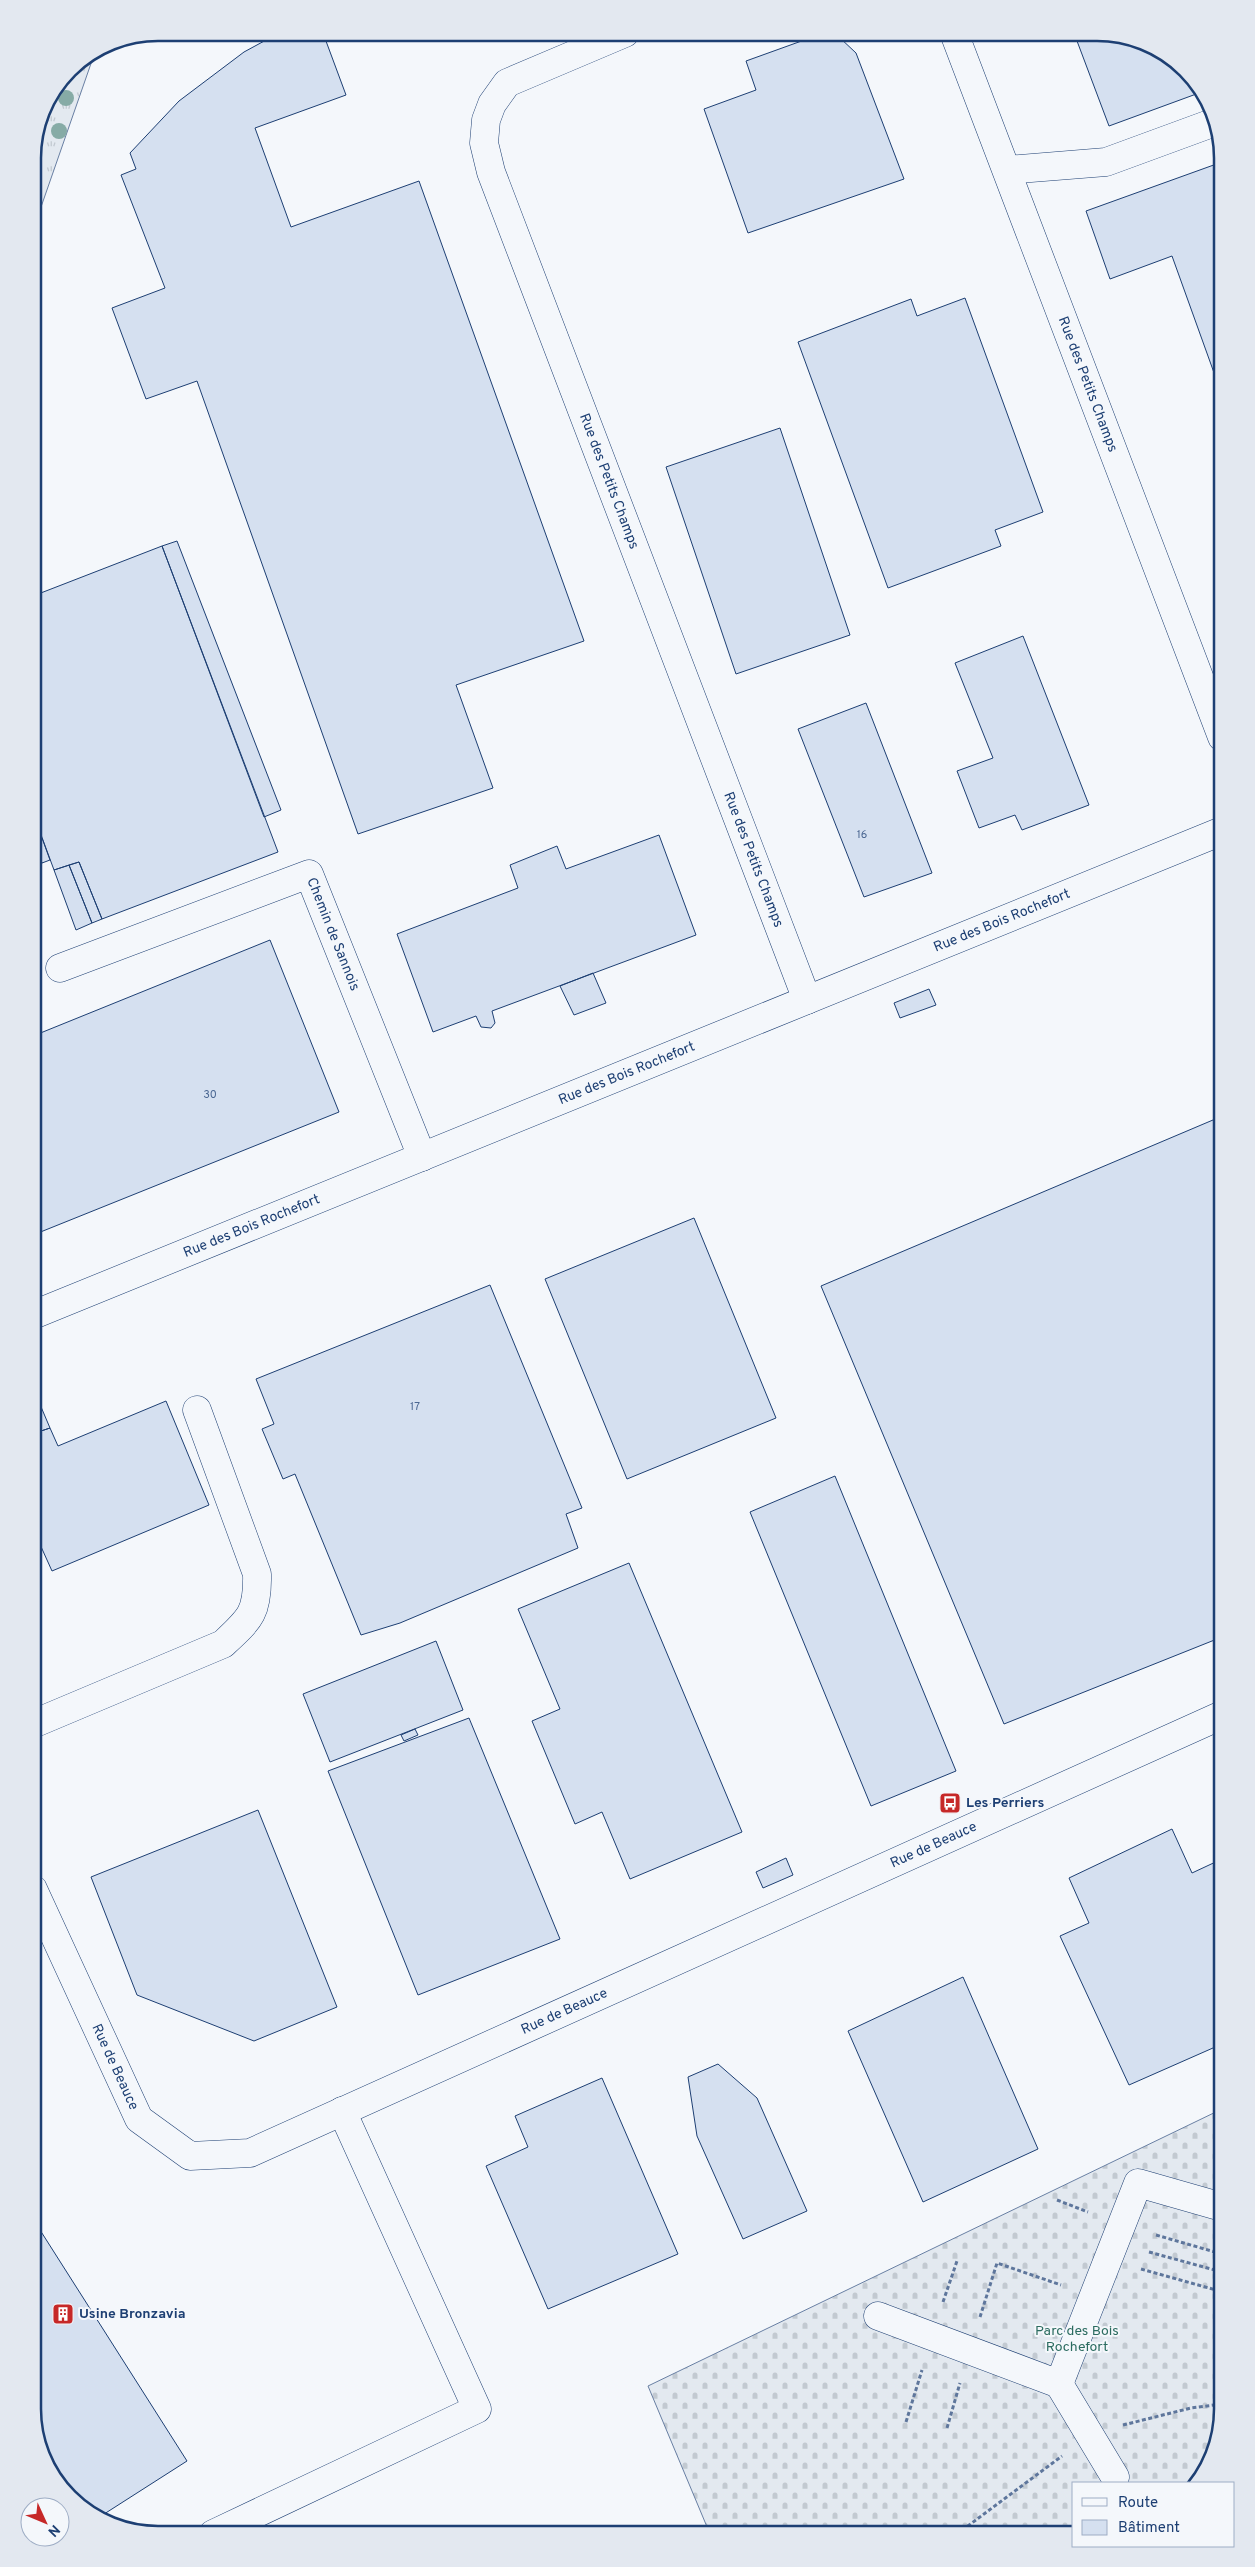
<svg xmlns="http://www.w3.org/2000/svg" width="1255" height="2567" font-family="Overpass,sans-serif">
	<style>
		.grass { fill: url(#grass-tufts); stroke: #687fa3 }
		.cemetery { fill: url(#cemetery-stones); stroke: #687fa3 }
		.building { fill: #d5e0f0; stroke: #1d3f73 }
		.lines { fill: none; stroke-linecap: round; stroke-linejoin: round }
		.minor-casing { stroke: #1d3f73; stroke-width: 29 }
		.path { stroke: #5e769c; stroke-width: 3; stroke-dasharray: 4 2.5; stroke-linecap: butt }
		.minor { stroke: #f4f7fb; stroke-width: 28 }
		.tree { fill: #86aba6 }
		.labels { text-anchor: middle; dominant-baseline: central; stroke-width: 4; stroke-linejoin: round; paint-order: stroke }
		.number-label { font-size: 11px; fill: #4b6792 }
		.street-label { font-size: 14px; fill: #1d3f73; stroke: #f4f7fb }
		.poi-label { font-size: 14px; font-weight: bold; fill: #1d3f73; stroke: #f4f7fb; text-anchor: start }
		.park-label { font-size: 14px; fill: #2c6c60; stroke: #f4f7fb }
		.rim { fill: none; stroke: #1d3f73; stroke-width: 2.5 }
	</style>
	<defs>
		<pattern id="grass-tufts" width="24" height="20" patternUnits="userSpaceOnUse" patternTransform="scale(1.25)"><rect width="24" height="20" fill="#e3e9f0"/><path d="M3 7l-1-3M5 7V3M7 7l1-3M15 17l-1-3M17 17v-4M19 17l1-3" fill="none" stroke="#c2c9d1"/></pattern>
		<pattern id="cemetery-stones" width="16" height="16" patternUnits="userSpaceOnUse" patternTransform="scale(1.25)"><rect width="16" height="16" fill="#e3e9f0"/><path d="M2 7V4a2 2 0 0 1 4 0v3zM10 15v-3a2 2 0 0 1 4 0v3z" fill="#c2c9d1"/></pattern>
	</defs>
	<rect width="100%" height="100%" fill="#f4f7fb"/>
	<path class="grass" d="M95,52L33,230V151L42,110L70,69Z"/>
	<path class="cemetery" d="M1222,2109V2409L1201,2479L1196,2483H1074V2534H710L648,2386Z"/>
	<path class="building" d="M279,33H323L346,95L255,128L291,227L419,181L584,641L456,685L493,788L358,834L197,381L146,399L112,308L165,288L121,175L136,169L130,153L179,101L244,52Z
		M1074,33H1105L1173,58L1199,93L1109,126Z
		M821,34L839,37L856,53L904,179L748,233L704,109L756,90L746,61Z
		M1222,162V395L1172,256L1110,279L1086,211Z
		M965,298L1043,512L995,530L1001,546L888,588L798,342L911,299L917,316Z
		M780,428L850,635L736,674L666,467Z
		M177,541L281,810L264,817L162,546Z
		M162,546L278,852L102,919L79,862L54,870L33,813V596Z
		M1023,636L1089,805L1022,830L1015,815L979,828L957,771L993,758L955,663Z
		M866,703L932,873L864,897L798,729Z
		M659,835L696,935L492,1011L495,1023L491,1028L481,1027L476,1016L433,1032L397,934L518,888L510,865L557,846L566,869Z
		M42,838L50,860L42,863L34,842Z
		M79,862L102,919L92,923L69,865Z
		M69,865L92,923L76,930L54,870Z
		M270,940L339,1112L33,1235V1036Z
		M593,973L606,1003L574,1015L560,986Z
		M929,989L936,1005L900,1018L894,1003Z
		M1222,1095V1637L1004,1724L821,1286L1220,1117L1214,1099Z
		M694,1218L776,1418L627,1479L545,1279Z
		M490,1285L582,1508L566,1514L578,1548L400,1623L361,1635L295,1474L283,1479L262,1429L274,1424L256,1379Z
		M33,1388L50,1428L41,1431L33,1428Z
		M166,1401L209,1505L52,1571L38,1540L33,1542V1428L41,1431L50,1428L58,1446Z
		M835,1476L956,1771L871,1806L750,1512Z
		M629,1563L742,1832L630,1879L602,1812L575,1824L532,1721L560,1709L518,1609Z
		M436,1641L463,1710L330,1762L303,1694Z
		M469,1718L560,1939L418,1995L328,1771Z
		M415,1729L418,1735L404,1741L401,1735Z
		M258,1810L337,2007L254,2041L137,1995L91,1877Z
		M1172,1829L1192,1873L1222,1859V2044L1129,2085L1060,1936L1089,1923L1069,1878Z
		M786,1858L793,1875L763,1888L756,1872Z
		M963,1977L1038,2149L923,2202L848,2031Z
		M718,2064L757,2098L807,2211L743,2239L697,2136L688,2077Z
		M602,2078L678,2254L548,2309L486,2166L528,2147L515,2116Z
		M33,2219L187,2461L101,2516L82,2509L42,2456L32,2408Z"/>
	<g class="lines">
		<g class="minor-casing">
			<g id="minor">
				<path id="s1" d="M625,33L507,83L492,104L486,120L484,143L491,172L807,1000"/>
				<path id="s2" d="M954,33L1222,737"/>
				<path d="M1007,170L1106,162L1215,122"/>
				<path id="s3" d="M60,968L309,874L422,1157"/>
				<path id="s4" d="M33,1315L1222,831"/>
				<path d="M33,1724L223,1644C250,1619 258,1613 257,1574L197,1410"/>
				<path id="s5" d="M33,1889L139,2119L190,2156L250,2153L1222,1715"/>
				<path d="M878,2316L1059,2384L1138,2183L1222,2207"/>
				<path d="M1059,2384L1115,2477"/>
				<path d="M213,2534L477,2409L342,2111"/>
			</g>
		</g>
		<path class="path" d="M1057,2200L1088,2212
			M1156,2235L1222,2254
			M1149,2252L1222,2272
			M1141,2269L1216,2290L1222,2273
			M943,2302L957,2261
			M980,2317L997,2263L1061,2285
			M906,2422L922,2370
			M1123,2425L1191,2408L1222,2404
			M947,2428L960,2383
			M957,2534L1062,2456"/>
		<use href="#minor" class="minor"/>
	</g>
	<g class="tree">
		<circle cx="66" cy="98" r="8"/>
		<circle cx="59" cy="131" r="8"/>
	</g>
	<defs>
		<g id="bus-square" transform="scale(1.125)"><rect x="-9" y="-9" width="18" height="18" rx="4" fill="#c62828" stroke="#f4f7fb"/><path d="M-5-6H5V4H4V6H2V4H-2V6H-4V4H-5ZM-3.5-4V0h7V-4ZM-3.5 1.2v1.5H-2V1.2ZM2 1.2v1.5H3.5V1.2Z" fill="#fff"/></g>
		<g id="building-square" transform="scale(1.125)"><rect x="-9" y="-9" width="18" height="18" rx="4" fill="#c62828" stroke="#f4f7fb"/><path d="M-4-6H4V6H1V3H-1V6H-4ZM-2.5-4.3h1.7v1.8h-1.7ZM.8-4.3h1.7v1.8H.8ZM-2.5-1h1.7V.8h-1.7ZM.8-1h1.7V.8H.8Z" fill="#fff"/></g>
	</defs>
	<g fill-rule="evenodd">
		<use href="#bus-square" x="950" y="1803"/>
		<use href="#building-square" x="63" y="2314"/>
	</g>
	<g class="labels">
		<g class="number-label">
			<text x="862" y="835">16</text>
			<text x="210" y="1095">30</text>
			<text x="415" y="1407">17</text>
		</g>
		<g class="street-label">
			<text stroke="none"><textPath href="#s2" startOffset="376">Rue des Petits Champs</textPath></text>
			<text stroke="none"><textPath href="#s1" startOffset="555">Rue des Petits Champs</textPath></text>
			<text stroke="none"><textPath href="#s1" startOffset="960">Rue des Petits Champs</textPath></text>
			<text stroke="none"><textPath href="#s4" startOffset="1046">Rue des Bois Rochefort</textPath></text>
			<text stroke="none"><textPath href="#s3" startOffset="331">Chemin de Sannois</textPath></text>
			<text stroke="none"><textPath href="#s4" startOffset="641">Rue des Bois Rochefort</textPath></text>
			<text stroke="none"><textPath href="#s4" startOffset="236">Rue des Bois Rochefort</textPath></text>
			<text stroke="none"><textPath href="#s5" startOffset="1126">Rue de Beauce</textPath></text>
			<text stroke="none"><textPath href="#s5" startOffset="721">Rue de Beauce</textPath></text>
			<text stroke="none"><textPath href="#s5" startOffset="196">Rue de Beauce</textPath></text>
		</g>
		<g class="poi-label">
			<text x="966" y="1803">Les Perriers</text>
			<text x="79" y="2314">Usine Bronzavia</text>
		</g>
		<g class="park-label">
			<text x="1077" y="2331">Parc des Bois<tspan x="1077" dy="16">Rochefort</tspan></text>
		</g>
	</g>
	<path d="M0 0H1255V2567H0ZM158 41H1097A117 117 0 0 1 1214 158V2409A117 117 0 0 1 1097 2526H158A117 117 0 0 1 41 2409V158A117 117 0 0 1 158 41Z" fill="#e3e8f0" fill-rule="evenodd"/>
	<path class="rim" d="M158 41H1097A117 117 0 0 1 1214 158V2409A117 117 0 0 1 1097 2526H158A117 117 0 0 1 41 2409V158A117 117 0 0 1 158 41Z"/>
	<rect x="1072" y="2482" width="162" height="65" fill="#f4f7fb" stroke="#9eadc5"/>
	<rect x="1082" y="2498" width="25" height="8" fill="#f4f7fb" stroke="#9eadc5"/>
	<text x="1118" y="2507" font-size="15" fill="#1d3f73">Route</text>
	<rect x="1082" y="2520" width="25" height="15" fill="#d5e0f0" stroke="#9eadc5"/>
	<text x="1118" y="2532" font-size="15" fill="#1d3f73">Bâtiment</text>
	<g transform="translate(45 2522) rotate(134)"><circle r="24" fill="#f4f7fb" stroke="#9eadc5"/>
	<path d="M0-4L9 19L0 12L-9 19Z" fill="#c62828"/>
	<text y="-8" font-size="14" font-weight="bold" text-anchor="middle" fill="#1d3f73">N</text>
	</g>
</svg>
